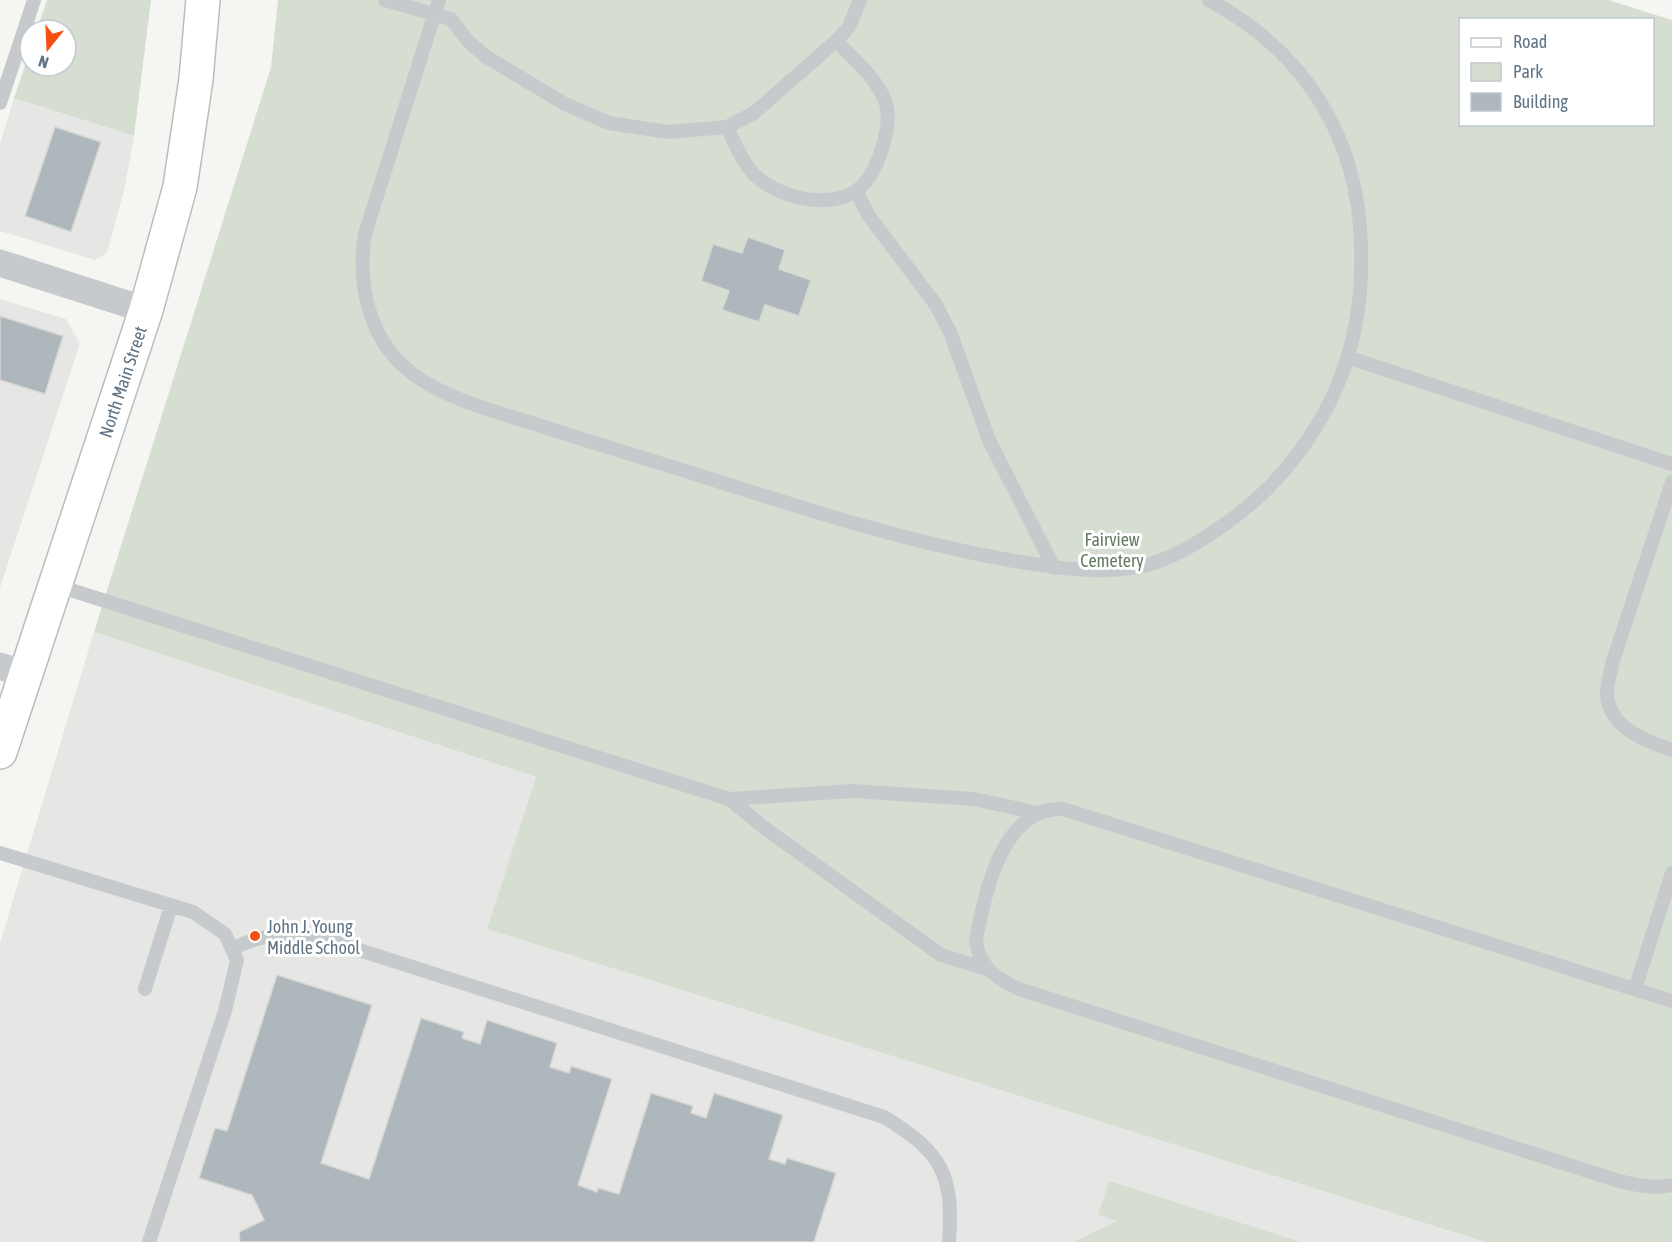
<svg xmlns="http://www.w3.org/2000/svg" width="1672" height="1242" font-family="'Asap Condensed',sans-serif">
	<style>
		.built { fill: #e6e7e5 }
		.green { fill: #d6ded2; fill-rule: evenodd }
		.building { fill: #aeb7bc; stroke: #d7d7d4; stroke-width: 1.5 }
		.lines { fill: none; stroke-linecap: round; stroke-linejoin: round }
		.secondary-casing { stroke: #b8bdc2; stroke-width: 36 }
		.lane { stroke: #c7cacd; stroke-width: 14 }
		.street { stroke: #c7cacd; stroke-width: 27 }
		.secondary { stroke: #fff; stroke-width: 33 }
		.poi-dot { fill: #f55012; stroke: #fff; stroke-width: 2 }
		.labels { text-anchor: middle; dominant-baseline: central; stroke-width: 6; stroke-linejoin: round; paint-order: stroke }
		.street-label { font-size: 18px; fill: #617485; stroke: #fff }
		.park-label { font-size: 18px; fill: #657c61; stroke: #fff }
		.poi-label { font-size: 18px; fill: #617485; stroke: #fff; text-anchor: start }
	</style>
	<rect width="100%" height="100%" fill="#f5f6f1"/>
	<path class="built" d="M14,98L134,136L124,191L107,253L95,260L0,231V144Z
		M0,299L66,319L80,343L0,588Z
		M94,632L536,777L488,929L1485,1242H0V943Z"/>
	<path class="green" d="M47,0H151L134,136L14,98L30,51V66H66V30H37Z
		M278,0H1608L1672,20V1242H1485L487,929L536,777L94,632L271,67ZM1460,20H1652V124H1460Z
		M1109,1181L1301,1242H1074L1117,1221L1098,1215Z"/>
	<path class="building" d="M55,127L101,142L71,232L25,216Z
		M748,237L785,250L779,269L811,280L799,316L765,305L759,322L722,310L729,291L701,281L713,244L742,253Z
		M0,316L63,336L45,394L0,380Z
		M277,975L372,1005L321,1163L369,1179L421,1018L464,1032L462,1038L480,1044L487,1020L557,1043L550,1067L569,1073L571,1066L612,1079L578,1185L597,1192L598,1188L619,1194L651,1093L693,1106L691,1113L706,1118L714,1093L783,1115L769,1159L785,1164L787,1158L836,1173L814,1242H240L239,1232L264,1220L252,1195L199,1178L215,1128L227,1131Z"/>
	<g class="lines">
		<g class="secondary-casing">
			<g id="secondary">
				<path id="s1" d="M0,752L146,310L180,187L196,79L203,0"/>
			</g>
		</g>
		<path class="lane" d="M385,0L451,19L468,41L485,56L565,104L609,123L668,132L727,127L754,113L836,41L849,27L860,0
			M439,0L365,234C357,286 369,341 413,374C448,400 494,411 535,424C587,441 640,457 692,473C796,506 901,541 1009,560C1050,567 1091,574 1132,568C1184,561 1256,506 1288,466C1342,401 1364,329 1361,245C1358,136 1305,52 1209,0
			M0,103L34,0
			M727,127C734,142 740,158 751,171C772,196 827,211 856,191C870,182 879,160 883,145C888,129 891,111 883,96C872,74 853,58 836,41
			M856,191L869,216L936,305L950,332L989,440L1054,568
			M1350,358L1672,464
			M1672,482L1612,664C1611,673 1607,683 1607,692C1607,727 1645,741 1672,750
			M55,585L729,799L766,829L941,955L987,969
			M729,799L853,791L974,799L1037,813
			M0,853L193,912L225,934L237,960L225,1011L149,1242
			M232,949C271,929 295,935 337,943L884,1117C942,1152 954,1175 949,1242
			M145,989L171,906
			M1635,989L1672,873
			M1672,1001L1063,809C1002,806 984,895 976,941C979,967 996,978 1019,989L1619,1181C1637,1185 1654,1189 1672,1185"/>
		<path class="street" d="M0,263L146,310
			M0,666L25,674"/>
		<use href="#secondary" class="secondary"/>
	</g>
	<circle class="poi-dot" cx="255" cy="936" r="6"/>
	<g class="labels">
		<g class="street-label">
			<text stroke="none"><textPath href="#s1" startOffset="390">North Main Street</textPath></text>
		</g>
		<g class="park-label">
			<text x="1112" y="539">Fairview<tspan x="1112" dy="21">Cemetery</tspan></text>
		</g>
		<g class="poi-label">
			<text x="267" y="926">John J. Young<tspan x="267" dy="21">Middle School</tspan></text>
		</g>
	</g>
	<rect x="1459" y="18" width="195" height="108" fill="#ffffff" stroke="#c0c7ce" stroke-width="1.5"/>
	<rect x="1471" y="38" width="30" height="9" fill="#ffffff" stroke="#c0c7ce" stroke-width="1.5"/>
	<text x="1513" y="48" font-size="18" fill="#617485">Road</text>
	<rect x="1471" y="63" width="30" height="18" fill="#d6ded2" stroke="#c0c7ce" stroke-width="1.5"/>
	<text x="1513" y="78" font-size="18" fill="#617485">Park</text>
	<rect x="1471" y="93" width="30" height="18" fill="#aeb7bc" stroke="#c0c7ce" stroke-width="1.5"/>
	<text x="1513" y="108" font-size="18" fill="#617485">Building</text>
	<g transform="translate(48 48) rotate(198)"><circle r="28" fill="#ffffff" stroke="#c0c7ce" stroke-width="1.5"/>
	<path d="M0-4.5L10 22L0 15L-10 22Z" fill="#f55012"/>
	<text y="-9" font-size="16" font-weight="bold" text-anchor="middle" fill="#617485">N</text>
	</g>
</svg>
